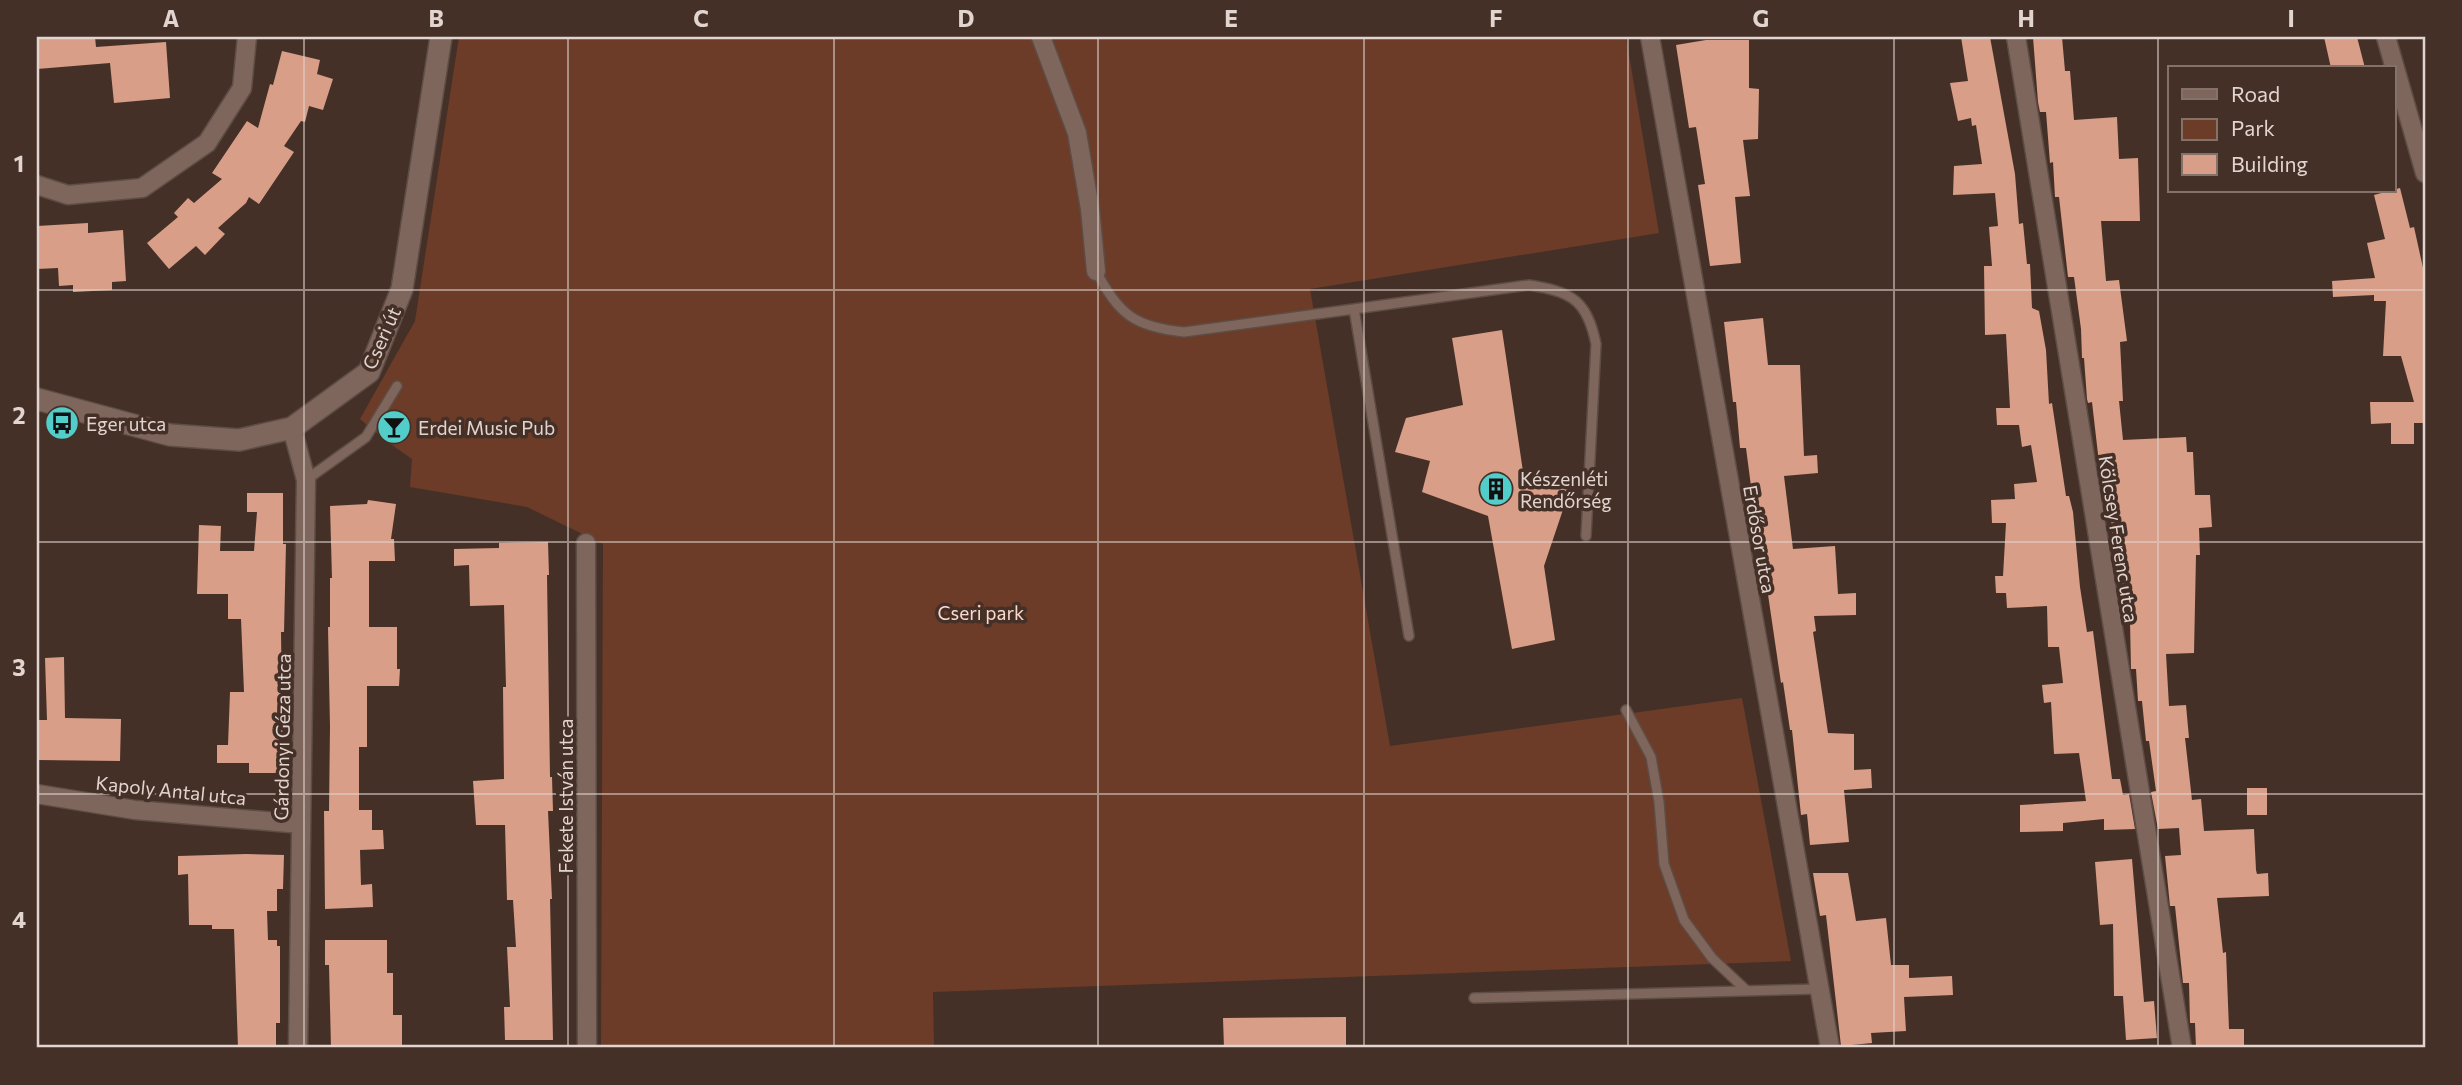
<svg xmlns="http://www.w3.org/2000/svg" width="2462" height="1085" font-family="Commissioner,sans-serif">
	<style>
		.green { fill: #6c3c28 }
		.building { fill: #d89e87 }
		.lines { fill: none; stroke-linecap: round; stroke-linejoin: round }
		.lane-casing { stroke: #5e4d45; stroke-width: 12 }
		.street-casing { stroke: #5e4d45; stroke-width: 21 }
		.secondary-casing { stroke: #5e4d45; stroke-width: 24 }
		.lane { stroke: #7e665d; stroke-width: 9 }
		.street { stroke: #7e665d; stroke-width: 18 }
		.secondary { stroke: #7e665d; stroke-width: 21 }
		.grid { fill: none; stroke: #e2d4ce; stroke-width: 2; stroke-opacity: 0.55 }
		.labels { text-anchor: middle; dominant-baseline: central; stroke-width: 7; stroke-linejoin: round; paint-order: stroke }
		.street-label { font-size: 19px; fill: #e2d4ce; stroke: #453028 }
		.poi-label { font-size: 19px; fill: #e2d4ce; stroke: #453028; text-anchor: start }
		.park-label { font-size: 19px; fill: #fcd9cc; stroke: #453028 }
		.neatline { fill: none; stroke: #e2d4ce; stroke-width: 2.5 }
		.grid-label { font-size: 23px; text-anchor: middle; font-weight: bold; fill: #e2d4ce }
	</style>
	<rect width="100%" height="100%" fill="#453028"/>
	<path class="green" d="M459,37H1626L1659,233L1310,289L1390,746L1742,698L1791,961L933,992L934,1048H601L603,544L527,507L410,487L412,459L385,440L360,419L415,321Z"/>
	<path class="building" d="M37,37H95L96,47L166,42L170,98L114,103L110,63L37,69Z
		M1961,37H1990L2015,174L2019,224L2023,223L2027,264H2030L2032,308L2039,311L2046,350L2049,404L2052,403L2066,496H2069L2073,512L2080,587L2087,632L2093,631L2112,779H2120L2123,795L2129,794L2135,829L2104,830V819L2063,823V831L2020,832V805L2086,801L2079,753L2054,754L2051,702L2044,703L2042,685L2063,683L2059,647H2048L2047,606L2007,608L2006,593H1996L1995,576H2003L2006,523H1992L1991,500L2015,499L2014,484L2037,482L2031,445L2022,447L2019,425H1997L1996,408H2010L2006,334L1985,335L1984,266H1992L1989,227L1998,226L1995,193L1953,195L1954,166L1982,164L1976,125L1972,126L1971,118L1958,121L1950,83L1968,81Z
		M2033,37H2062L2065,71H2070L2074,120L2117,117L2119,159L2138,158L2140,221H2101L2106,281L2119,280L2127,341L2120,342L2123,401H2119L2123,440L2186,437L2187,452H2193L2195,495H2210L2212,527L2199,528L2200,555H2196L2194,653L2166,654L2169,706L2186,705L2189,738H2185L2192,800L2201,799L2204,831L2254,829L2256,870L2257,874L2268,873L2269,896L2217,898L2223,953L2226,952L2229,1029H2244V1048H2196L2195,1023H2190L2189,983H2183L2175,906H2170L2165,856L2181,855L2179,828L2158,829L2151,792L2156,791L2149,741H2146L2142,701H2138L2136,669H2131L2130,622H2124L2107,488L2102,489L2092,402L2088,403L2087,399L2084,358H2082L2081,329L2074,277H2068L2059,197H2055L2053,162L2050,163L2046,112H2040L2038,102Z
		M2324,37H2357L2365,68H2331Z
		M1706,40H1749V88L1759,89L1758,139L1743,140L1750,196L1735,197L1741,263L1710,266L1698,185L1705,184L1696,127L1689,128L1676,45Z
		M282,51L320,60L317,74L333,79L323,110L309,106L305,122L301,121L284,146L294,152L259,204L249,197L246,203L218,228L225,234L205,255L196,246L169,269L147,243L178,217L174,213L188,198L194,203L222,179L212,173L247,121L258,128L270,84L273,85Z
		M2400,188L2410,228L2414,227L2425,277V423H2414V444H2391V423L2371,424L2370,402H2414L2401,356H2383L2386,301H2374V295L2333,297L2332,281L2375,278L2367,243L2385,239L2374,195Z
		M88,223V233L123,230L126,281L112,282V290L73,292V285L59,286L58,268L37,269V226Z
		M1763,318L1768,365H1800L1804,456L1817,455L1818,473L1784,476L1793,549L1835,546L1838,594L1856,593V615L1814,616L1816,631L1813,632L1828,733L1854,734V770L1871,769L1872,788L1844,790L1849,842L1810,845L1807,814L1801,815L1792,730H1790L1783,682L1781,683L1760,540H1758L1746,448H1740L1736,402H1733L1724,322Z
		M1502,330L1525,485L1574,477L1544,566L1555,640L1512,649L1488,516L1422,492L1430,461L1395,452L1406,418L1463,405L1452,338Z
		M247,493H283V544H286L284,632H281L283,773H249V763H217V745H228L230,692H244L241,619H228V594H197L199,525L221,526L220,551H254L257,512H247Z
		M368,500L396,504L391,539H394L395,561H369V627H397V669H400L399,686H367V747H359V810H372V830H383L384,849L360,850L361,885L372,884L373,907L325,909L324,811H329L330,727L328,627H330V578H332L330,506L367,504Z
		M548,542L549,575H547L550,777H552L553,811H548L552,899H550L553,1040H505L504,1007H510L507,947H516L513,900H507L505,825H476L473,781L504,779L503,687H506L504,605L470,606L469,565L454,566V549L499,548V543Z
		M64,657L65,718L121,719L120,761L37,760V720H47L45,658Z
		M2247,788H2267V815H2247Z
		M246,854L284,855L283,889H277V911H267L268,940H277V946H280V1023H276V1048H238L234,929H212V925H189L188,874L178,875V856Z
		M2132,859L2144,1002L2154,1001L2157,1038L2126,1040L2123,996H2114L2113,924L2100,925L2095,862Z
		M1813,873H1848L1856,921L1886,918L1891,965H1909V978L1952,976L1953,995L1904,997L1906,1031L1871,1033L1872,1043L1841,1046L1826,915L1820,916Z
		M325,940H387V973H393V1015H402V1048H331L329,965H325Z
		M1346,1017V1048H1224L1223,1018Z"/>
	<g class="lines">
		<g class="lane-casing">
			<path id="lane" d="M1096,271C1119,315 1135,327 1184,332L1354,309L1409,636
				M1354,309L1529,285C1572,292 1587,300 1596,344L1586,536
				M306,480L366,437L397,386
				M1626,710L1651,757L1659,802L1664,864L1684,920L1712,958L1747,991
				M1474,998L1819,989"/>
		</g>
		<g class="street-casing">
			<path id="street" d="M1041,37L1077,133L1090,209L1096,271
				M1650,37L1830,1048
				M2016,37L2182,1048
				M2386,37L2425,173
				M37,185L68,195L142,188L207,143L242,88L247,37
				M292,428L306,480L298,1048
				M586,543L587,1048
				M37,794L135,810L301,824"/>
		</g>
		<g class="secondary-casing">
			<path id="secondary" d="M37,399L170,435L239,440L292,428L369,372L402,289L441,37"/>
		</g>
		<use href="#lane" class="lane"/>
		<use href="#street" class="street"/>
		<use href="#secondary" class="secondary"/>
	</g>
	<path class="grid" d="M304,37V1048M568,37V1048M834,37V1048M1098,37V1048M1364,37V1048M1628,37V1048M1894,37V1048M2158,37V1048M37,290H2425M37,542H2425M37,794H2425"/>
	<defs>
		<g id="bus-disc" transform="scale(1.75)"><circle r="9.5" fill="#53cdca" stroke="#453028"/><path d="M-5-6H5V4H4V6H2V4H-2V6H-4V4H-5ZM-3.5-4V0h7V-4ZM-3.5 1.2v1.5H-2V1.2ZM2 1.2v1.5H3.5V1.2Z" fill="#111"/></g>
		<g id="bar-disc" transform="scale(1.75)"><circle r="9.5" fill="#53cdca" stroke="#453028"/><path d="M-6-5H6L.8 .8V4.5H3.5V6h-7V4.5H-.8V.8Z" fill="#111"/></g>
		<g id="building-disc" transform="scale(1.75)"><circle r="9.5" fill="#53cdca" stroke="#453028"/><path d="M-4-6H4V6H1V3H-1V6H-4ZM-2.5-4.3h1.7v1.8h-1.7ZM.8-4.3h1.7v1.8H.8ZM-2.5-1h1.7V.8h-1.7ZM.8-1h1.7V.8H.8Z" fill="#111"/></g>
	</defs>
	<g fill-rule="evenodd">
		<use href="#bus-disc" x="62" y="423"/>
		<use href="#bar-disc" x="394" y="427"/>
		<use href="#building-disc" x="1496" y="489"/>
	</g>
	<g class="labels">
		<g class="street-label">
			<text transform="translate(381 338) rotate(-66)">Cseri út</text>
			<text transform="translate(1760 539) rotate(80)">Erdősor utca</text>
			<text transform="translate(2119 539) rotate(81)">Kölcsey Ferenc utca</text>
			<text transform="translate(282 737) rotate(-89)">Gárdonyi Géza utca</text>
			<text transform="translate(171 790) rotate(6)">Kapoly Antal utca</text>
			<text transform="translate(565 796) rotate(-90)">Fekete István utca</text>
		</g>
		<g class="poi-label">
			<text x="86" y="423">Eger utca</text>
			<text x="418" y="427">Erdei Music Pub</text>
			<text x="1520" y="478">Készenléti<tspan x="1520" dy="22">Rendőrség</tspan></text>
		</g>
		<g class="park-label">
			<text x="981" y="612">Cseri park</text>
		</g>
	</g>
	<rect width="2462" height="1085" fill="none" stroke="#453028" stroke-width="77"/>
	<rect x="2168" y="66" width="228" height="126" fill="#453028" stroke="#84726a" stroke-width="2"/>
	<rect x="2182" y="89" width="35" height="10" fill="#7e665d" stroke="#84726a" stroke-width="2"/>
	<text x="2231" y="102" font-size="21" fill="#e2d4ce">Road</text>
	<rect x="2182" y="119" width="35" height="21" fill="#6c3c28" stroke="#84726a" stroke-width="2"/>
	<text x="2231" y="136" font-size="21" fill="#e2d4ce">Park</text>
	<rect x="2182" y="154" width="35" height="21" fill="#d89e87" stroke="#84726a" stroke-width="2"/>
	<text x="2231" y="172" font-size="21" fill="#e2d4ce">Building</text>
	<rect x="38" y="38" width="2386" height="1008" class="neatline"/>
	<g class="grid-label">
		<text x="171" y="27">A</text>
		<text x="436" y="27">B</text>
		<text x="701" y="27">C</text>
		<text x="966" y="27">D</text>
		<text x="1231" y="27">E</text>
		<text x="1496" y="27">F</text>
		<text x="1761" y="27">G</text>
		<text x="2026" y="27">H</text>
		<text x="2291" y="27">I</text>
		<text x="19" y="172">1</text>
		<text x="19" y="424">2</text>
		<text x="19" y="676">3</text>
		<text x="19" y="928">4</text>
	</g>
</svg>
